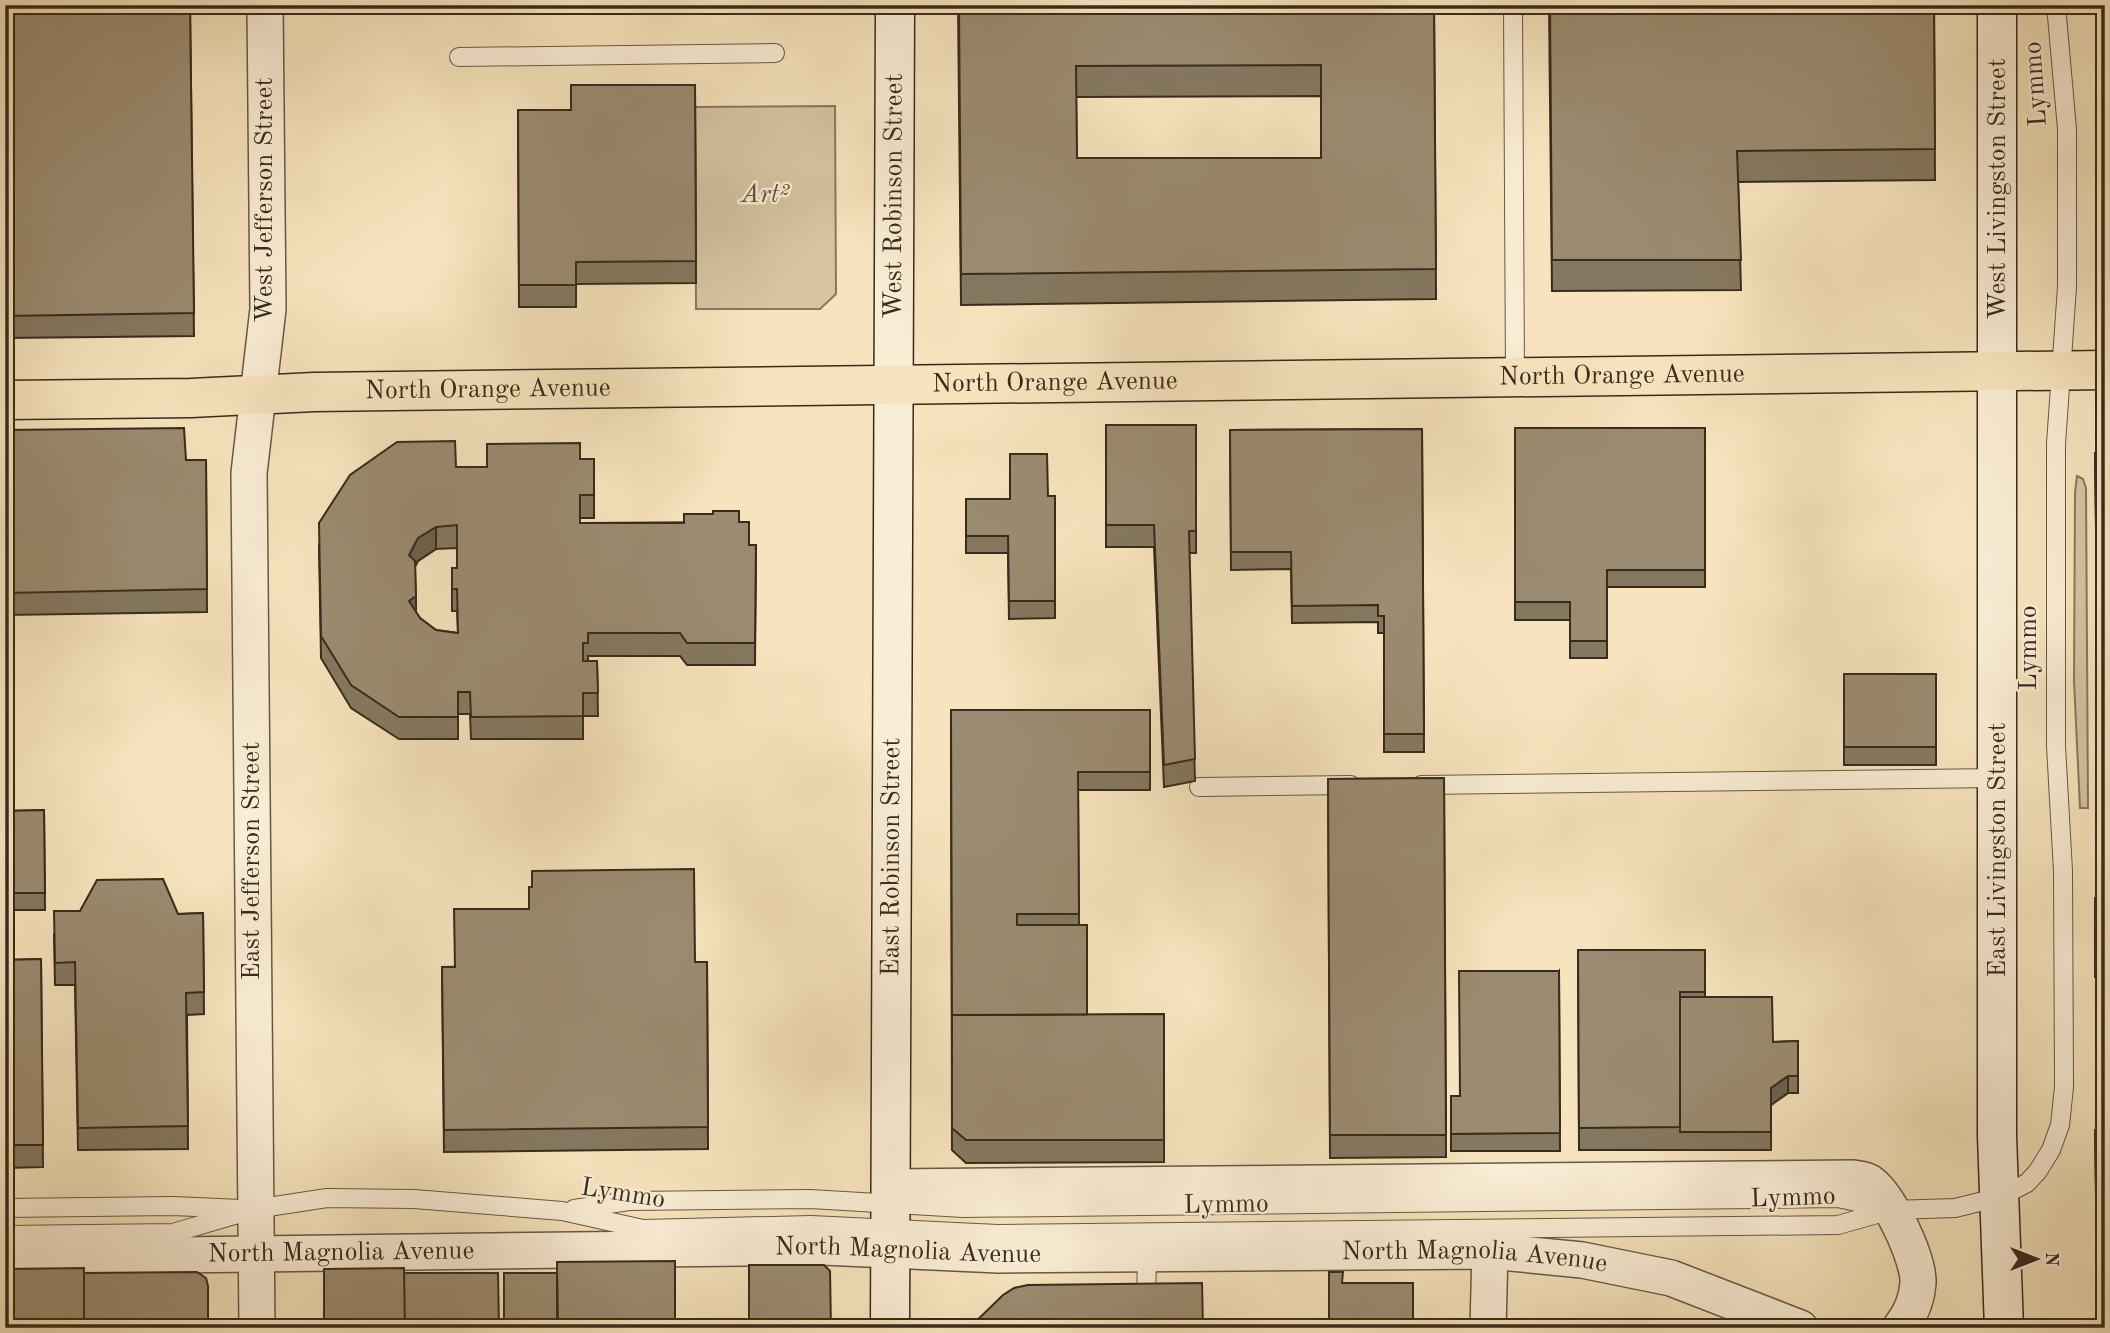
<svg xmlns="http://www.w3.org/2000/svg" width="2110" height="1333" font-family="'Old Standard TT',serif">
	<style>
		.green { fill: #d7c5a2; stroke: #88785f; stroke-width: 2 }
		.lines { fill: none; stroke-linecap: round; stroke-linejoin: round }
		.lane-casing { stroke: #685944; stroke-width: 20 }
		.street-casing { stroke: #685944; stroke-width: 38 }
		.secondary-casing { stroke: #382b1c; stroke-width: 41 }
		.primary-casing { stroke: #382b1c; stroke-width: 41 }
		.lane { stroke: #faedd5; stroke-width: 18 }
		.street { stroke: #faedd5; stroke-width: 35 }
		.secondary { stroke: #faedd5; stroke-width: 38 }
		.primary { stroke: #f7e4be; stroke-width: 38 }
		.wall { fill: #857860; stroke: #382b1c; stroke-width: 2; fill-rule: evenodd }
		.shaded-wall { fill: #6c614e; stroke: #382b1c; stroke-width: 2 }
		.building { fill: #9b8b70; stroke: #382b1c; stroke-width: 2; fill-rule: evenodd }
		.labels { text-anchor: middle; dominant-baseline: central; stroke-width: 5; stroke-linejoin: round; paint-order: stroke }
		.street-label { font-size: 26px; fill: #382b1c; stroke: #faedd5 }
		.park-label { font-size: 26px; font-style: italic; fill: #60523e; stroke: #faedd5 }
	</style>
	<rect width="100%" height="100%" fill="#f7e4be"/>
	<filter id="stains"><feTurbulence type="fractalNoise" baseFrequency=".00286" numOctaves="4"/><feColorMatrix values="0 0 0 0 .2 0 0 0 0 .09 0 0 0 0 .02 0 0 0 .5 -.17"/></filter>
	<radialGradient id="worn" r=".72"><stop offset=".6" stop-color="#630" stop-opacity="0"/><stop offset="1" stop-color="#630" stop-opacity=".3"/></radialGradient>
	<path class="green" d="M835,106L836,294L820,309H696L695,107Z
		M2077,476L2083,479L2086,488L2088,808H2080L2074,681L2075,493Z"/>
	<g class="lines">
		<g class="lane-casing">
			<path id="lane" d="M1513,5L1515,378
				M459,57L775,53
				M1421,785L1998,778
				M1199,787L1351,785
				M5,1208L173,1206L241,1209
				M574,1209L629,1201L810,1199L963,1208L1838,1198L1888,1209
				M5,1235L173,1233L255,1209L327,1198L414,1199L562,1211L643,1229L811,1225L998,1234L1838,1225L1891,1210L1955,1208L2000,1197L2027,1183L2038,1171L2051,1150L2060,1125L2064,1087L2063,871L2056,746V444L2067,287V129L2056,5
				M1146,1306L1147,1255"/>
		</g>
		<g class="street-casing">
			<g id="street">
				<path d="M891,1187L1853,1178C1859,1179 1864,1179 1869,1182C1889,1195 1919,1259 1918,1283C1917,1300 1911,1314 1900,1328"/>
				<path id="s1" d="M5,1257L823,1247L999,1255L1490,1251L1582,1260L1671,1278L1800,1328"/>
				<path d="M257,1328L249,473L268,309L265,5"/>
				<path d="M1488,1328L1490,1251"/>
			</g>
		</g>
		<g class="secondary-casing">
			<g id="secondary">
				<path d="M1997,5V1136L2004,1328"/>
				<path id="s2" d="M890,1328L895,5"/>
			</g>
		</g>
		<g class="primary-casing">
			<g id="primary">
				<path id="s3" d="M5,400L191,398L314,392L2105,370"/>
			</g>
		</g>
		<use href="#lane" class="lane"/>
		<use href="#street" class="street"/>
		<use href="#secondary" class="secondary"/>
		<use href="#primary" class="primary"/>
	</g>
	<path class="wall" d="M5,5H190L194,336L5,338Z
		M958,5H1434L1436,299L961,305ZM1321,96V158H1077L1076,97Z
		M1549,5H1934L1935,180L1738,182L1741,290L1552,291Z
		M695,85L696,283L576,284V307H519L518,110H571Z
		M1106,425H1196V553H1189L1195,781L1164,787L1154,547H1106Z
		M1515,428H1705V587H1607V658H1570V620H1515Z
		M1422,429L1424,752H1384V633H1378V622L1292,623L1291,569L1231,570L1230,430Z
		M5,430L186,460H206L207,612L5,615Z
		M487,444L580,459H594V518H580V523L739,522L749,545H756L755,665H687L680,656H588V661H597L598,716H583V739H471L470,714H458V739H399L351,708L321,658L319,545L456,467H487ZM457,548V568H452V611H457L458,633L436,630L420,618L416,612L415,566L418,561L436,549Z
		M2095,453H2105V827H2100Z
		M1055,496V618L1009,619L1008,553H966V499H1010Z
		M1844,674H1936V765H1844Z
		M951,710H1150V790H1078L1079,925L1087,1015L1164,1014V1162L966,1163L952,1150Z
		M1444,778L1446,1157L1330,1158L1328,779Z
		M44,810L45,910H5V811Z
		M2095,898H2105V977H2095Z
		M203,913L204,1014L187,1015L188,1149L78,1150L75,985H55L54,934L178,914Z
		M1578,950H1705V997L1773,1042L1798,1041V1093H1788L1771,1105V1150H1579Z
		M41,959L43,1167L5,1168V960Z
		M707,962L708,1149L444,1152L442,967Z
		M1559,971L1560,1151H1451V1096H1460Z
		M2095,1130H2105V1267L2097,1268Z"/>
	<path class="shaded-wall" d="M436,527V549L418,561L409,578V555L418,538Z
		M416,596V619L409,601Z
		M1788,1076V1093L1771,1105V1088Z"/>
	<path class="building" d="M5,5H190L194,313L5,316Z
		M959,5H1053V8L1221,5H1434L1436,269L961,274ZM1321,65V158H1077L1076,66Z
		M1053,5H1222L1053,8Z
		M1550,5H1934L1935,149L1737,151L1741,260H1552Z
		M571,85H695L696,261L576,262V285H519L518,110H571Z
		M1106,425H1196V531H1189L1195,759L1164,765L1154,525H1106Z
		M184,428L186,460H206L207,589L5,593V430Z
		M1515,428H1705V570H1607V641H1570V602H1515Z
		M1422,429L1424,734H1384V616H1378V605L1292,606L1291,552H1231L1230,430Z
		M455,441L456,467H487V444L580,443V459H594V495H580V523H684V514H713V511H739V522H749V545H756L755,643H687L680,633H588V643H583V661H597L598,693H583V716L471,717L470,692H458V717H399L351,685L321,636L319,523L350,475L397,442ZM457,525V568H452V589H457L458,633L436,630L420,618L409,601L416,596L415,561L409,555L418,538L436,527Z
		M2095,453H2105V805H2100Z
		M1010,454H1047L1048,496H1055V601H1009L1008,536H966V499H1010Z
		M1844,674H1936V747H1844Z
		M951,710H1150V772H1078L1079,914H1017V925H1087V1015H952V1020Z
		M1444,778L1446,1135H1330L1328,779Z
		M44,810L45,893H5V811Z
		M694,869L695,962H707L708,1127L444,1130L442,967H455L454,909H529V887H532V871Z
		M163,879L178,914L203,913L204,992L186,993L188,1126L78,1128L75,962L55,963L54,911H80L97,880Z
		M2095,898H2105V971H2095Z
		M1578,950H1705V992H1680V1127L1579,1128Z
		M41,959L43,1145H5V960Z
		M1459,971H1559L1560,1133L1451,1134V1096H1460Z
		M1680,997H1772L1773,1042L1798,1041V1076H1788L1771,1088V1132H1680Z
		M1164,1014V1140H966L952,1128V1015Z
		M2095,1130H2105V1245H2097Z
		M675,1261V1328H558L557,1262Z
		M749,1265H824L830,1271L831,1328H749Z
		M84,1268V1328H5V1269Z
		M404,1268L405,1328H324V1269Z
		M197,1272L206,1278L208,1286V1328H84V1273Z
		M1329,1272H1343L1342,1283H1413V1328H1329Z
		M404,1273H498L499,1328H405Z
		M504,1273H557V1328H504Z
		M1202,1283L1203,1328H969L1003,1295L1014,1288L1028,1285Z"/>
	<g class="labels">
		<g class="street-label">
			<text transform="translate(2036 84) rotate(-94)">Lymmo</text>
			<text transform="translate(1998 189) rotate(-90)">West Livingston Street</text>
			<text stroke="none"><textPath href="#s2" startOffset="1132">West Robinson Street</textPath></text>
			<text transform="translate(265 200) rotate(-90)">West Jefferson Street</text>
			<text stroke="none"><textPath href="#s3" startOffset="1617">North Orange Avenue</textPath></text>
			<text stroke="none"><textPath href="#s3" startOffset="1050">North Orange Avenue</textPath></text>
			<text stroke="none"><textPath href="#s3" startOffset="483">North Orange Avenue</textPath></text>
			<text transform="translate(2029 648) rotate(-90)">Lymmo</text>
			<text transform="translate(1998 850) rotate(-90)">East Livingston Street</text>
			<text stroke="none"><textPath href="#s2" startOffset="471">East Robinson Street</textPath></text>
			<text transform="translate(252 861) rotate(-90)">East Jefferson Street</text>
			<text transform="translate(623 1194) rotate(9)">Lymmo</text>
			<text transform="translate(1793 1198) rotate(-2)">Lymmo</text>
			<text transform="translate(1226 1205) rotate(-1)">Lymmo</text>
			<text stroke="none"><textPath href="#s1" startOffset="903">North Magnolia Avenue</textPath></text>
			<text stroke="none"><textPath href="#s1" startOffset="336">North Magnolia Avenue</textPath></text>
			<text stroke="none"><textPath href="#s1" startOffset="1470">North Magnolia Avenue</textPath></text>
		</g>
		<g class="park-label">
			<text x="765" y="195">Art²</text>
		</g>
	</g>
	<rect width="2110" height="1333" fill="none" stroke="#f7e4be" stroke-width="28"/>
	<rect x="7" y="7" width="2096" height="1319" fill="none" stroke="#382b1c" stroke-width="3.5"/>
	<rect x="14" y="14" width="2082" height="1305" fill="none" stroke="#382b1c" stroke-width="2"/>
	<g transform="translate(2036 1259) rotate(90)" stroke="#faedd5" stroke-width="5" paint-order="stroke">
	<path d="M0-5L12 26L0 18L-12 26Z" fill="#382b1c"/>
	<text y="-10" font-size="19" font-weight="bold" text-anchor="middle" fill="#382b1c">N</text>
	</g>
	<rect width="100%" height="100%" filter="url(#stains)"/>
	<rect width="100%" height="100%" fill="url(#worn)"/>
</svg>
